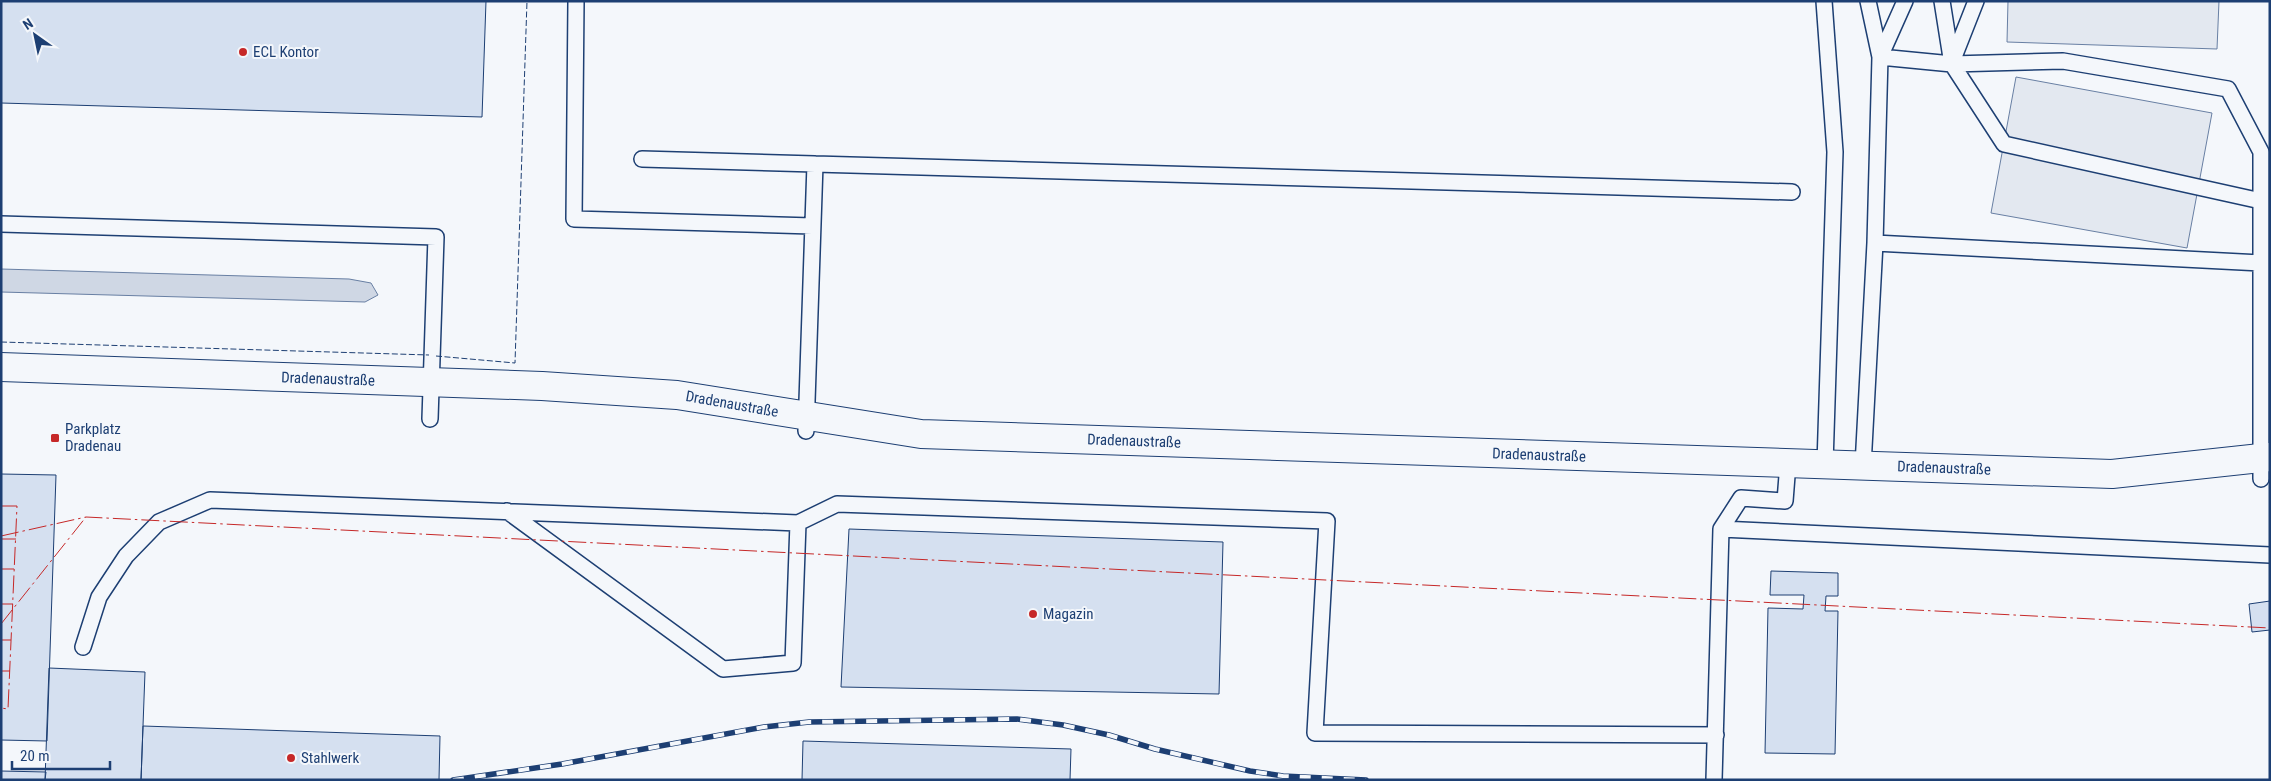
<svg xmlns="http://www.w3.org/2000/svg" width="2271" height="781" font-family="'Roboto Condensed',sans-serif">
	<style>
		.parking { fill: #e3e8f0; stroke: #687fa3 }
		.water { fill: #cfd7e4; stroke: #687fa3 }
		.building { fill: #d5e0f0; stroke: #1d3f73 }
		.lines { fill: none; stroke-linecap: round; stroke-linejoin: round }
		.service-casing { stroke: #1d3f73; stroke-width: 18 }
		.minor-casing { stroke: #1d3f73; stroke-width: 30 }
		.service { stroke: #f4f7fb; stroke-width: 15 }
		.minor { stroke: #f4f7fb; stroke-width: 28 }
		.rail-casing { stroke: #1d3f73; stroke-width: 5.5 }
		.rail { stroke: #f4f7fb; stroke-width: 4; stroke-dasharray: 11; stroke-linecap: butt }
		.fence { stroke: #1d3f73; stroke-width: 1; stroke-dasharray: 6 2.5; stroke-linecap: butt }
		.power { stroke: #c62828; stroke-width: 1; stroke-dasharray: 18 4 2.5 4; stroke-linecap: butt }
		.poi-dot { fill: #c62828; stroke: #f4f7fb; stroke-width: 2 }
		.labels { text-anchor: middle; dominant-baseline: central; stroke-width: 4; stroke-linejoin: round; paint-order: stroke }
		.poi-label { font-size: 15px; fill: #1d3f73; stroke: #f4f7fb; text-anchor: start }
		.street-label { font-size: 15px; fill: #1d3f73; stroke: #f4f7fb }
	</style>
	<rect width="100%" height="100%" fill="#f4f7fb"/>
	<path class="parking" d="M2008,1H2219L2217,49L2007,42Z
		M2016,77L2212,113L2187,248L1991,213Z"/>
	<path class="water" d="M1,269L349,279L371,283L378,295L365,302L1,292Z"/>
	<path class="building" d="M1,1H486L482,117L1,103Z
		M1,474L56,475L47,741L1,740Z
		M849,529L1223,542L1219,694L841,687Z
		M1771,571L1838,573V596H1826L1825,611H1838L1835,754L1765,753L1768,608L1803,609L1804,595H1770Z
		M2270,601V630L2252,632L2249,604Z
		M49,668L145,672L141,780H45Z
		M143,726L440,736L439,780H141Z
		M803,741L1071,749L1070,780H802Z
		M1,771L46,772L45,780H1Z"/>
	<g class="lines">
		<g class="service-casing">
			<path id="service" d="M576,1L574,219L812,226
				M1824,1L1835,152L1825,464
				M1942,1L1952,64L2004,144L2261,201
				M1880,57L1952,64L2063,61L2228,89L2261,152V479
				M1880,57L1905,1
				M1952,62L1976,1
				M642,159L1792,192
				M1,224L436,237L430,419
				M1875,243L2261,263
				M806,431L815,164
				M1863,466L1875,243L1880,57L1868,1
				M507,511L723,669L793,663L798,523
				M1721,529L2270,555
				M83,647L99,597L126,556L159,522L210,500L798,523L837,504L1327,521L1315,733L1716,735
				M1714,780L1721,529L1741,498L1785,501L1788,463"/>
		</g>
		<g class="minor-casing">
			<path id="minor" d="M1,367L542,386L677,395L921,434L2112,474L2270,457"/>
		</g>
		<use href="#service" class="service"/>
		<use href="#minor" class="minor"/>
		<g class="rail-casing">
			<path id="rail" d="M453,780L562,764L764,727L809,722L1017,719L1063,725L1109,735L1155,749L1250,771L1283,776L1366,780"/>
		</g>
		<use href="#rail" class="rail"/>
		<path class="fence" d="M1,342L429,355
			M436,356L515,363L527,1"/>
		<path class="power" d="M1,506H17L8,709L1,708
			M1,536L86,517L2270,628
			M1,539H16
			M1,569H14
			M1,604H13
			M1,624L86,517
			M1,640H11
			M1,671H10"/>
	</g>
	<g class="poi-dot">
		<circle cx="243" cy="52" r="5"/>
		<rect x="50" y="433" width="10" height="10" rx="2.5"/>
		<circle cx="1033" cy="614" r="5"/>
		<circle cx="291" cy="758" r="5"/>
	</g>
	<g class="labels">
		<g class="poi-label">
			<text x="253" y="52">ECL Kontor</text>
			<text x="65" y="429">Parkplatz<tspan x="65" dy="17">Dradenau</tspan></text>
			<text x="1043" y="614">Magazin</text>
			<text x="301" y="758">Stahlwerk</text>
		</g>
		<g class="street-label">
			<text transform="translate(328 379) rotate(2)">Dradenaustraße</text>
			<text transform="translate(732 404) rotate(10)">Dradenaustraße</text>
			<text transform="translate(1134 441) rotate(2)">Dradenaustraße</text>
			<text transform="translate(1539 455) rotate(2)">Dradenaustraße</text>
			<text transform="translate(1944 468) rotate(2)">Dradenaustraße</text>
		</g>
	</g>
	<rect width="2271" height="781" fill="none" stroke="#1d3f73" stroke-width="5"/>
	<g transform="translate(35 35) rotate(327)" stroke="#f4f7fb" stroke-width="4" paint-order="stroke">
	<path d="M0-4L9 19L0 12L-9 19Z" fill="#1d3f73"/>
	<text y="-8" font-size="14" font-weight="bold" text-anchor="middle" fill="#1d3f73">N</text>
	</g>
	<path d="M12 761v8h98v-8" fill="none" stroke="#1d3f73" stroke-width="2.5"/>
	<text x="20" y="761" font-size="15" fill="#1d3f73" stroke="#f4f7fb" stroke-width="4" paint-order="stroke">20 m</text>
</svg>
